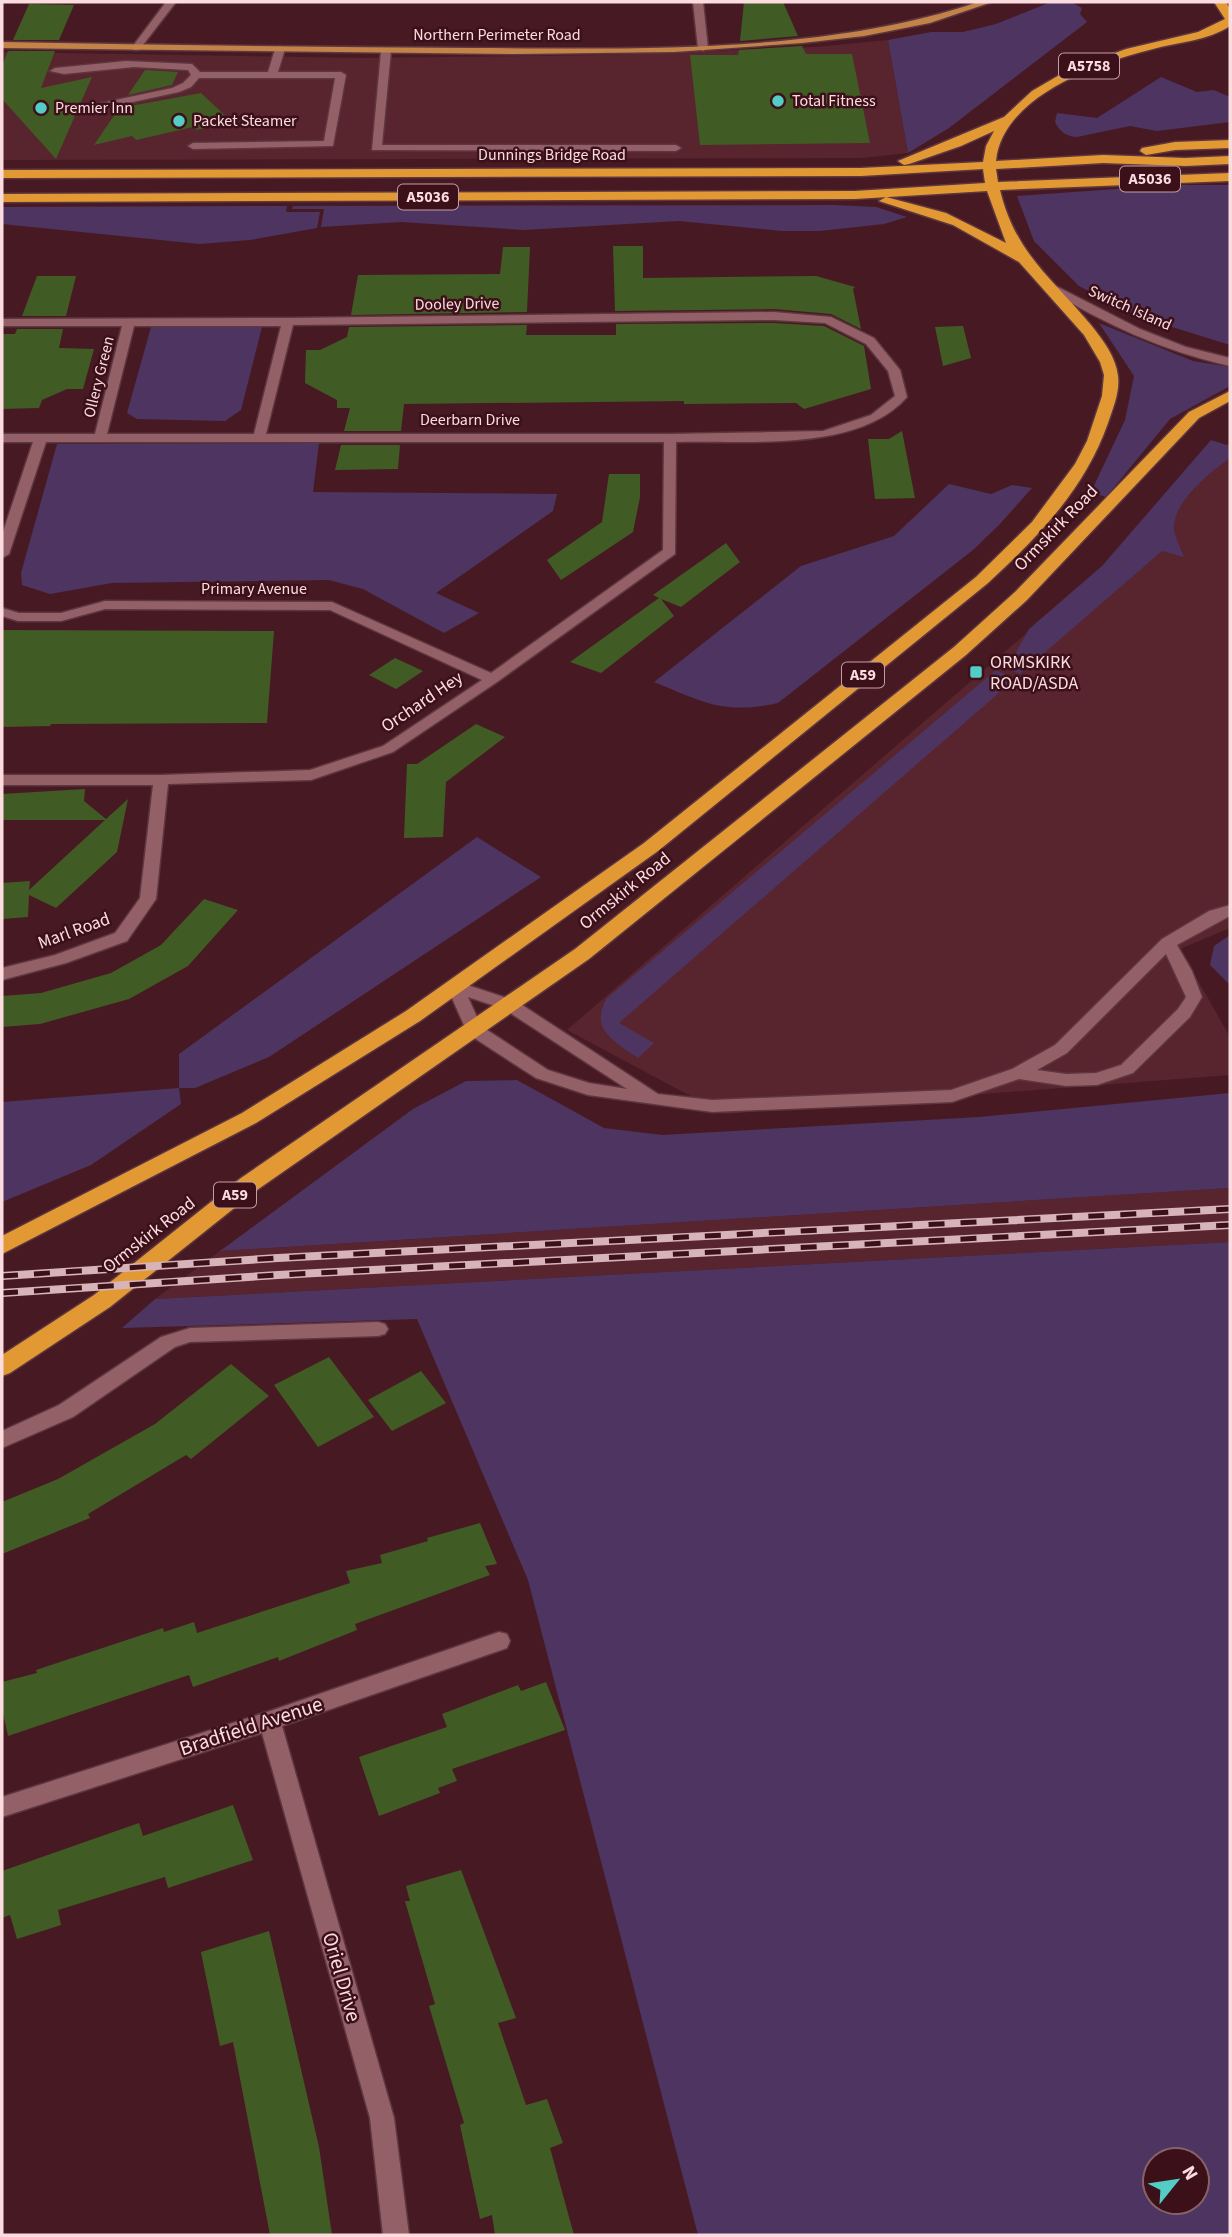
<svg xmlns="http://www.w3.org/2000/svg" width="1232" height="2237" font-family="'Source Sans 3',sans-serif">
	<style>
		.built { fill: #58242e }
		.green { fill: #4e3460; fill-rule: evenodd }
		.building { fill: #415b25 }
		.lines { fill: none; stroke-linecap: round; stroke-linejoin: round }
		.minor-casing { stroke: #5d363f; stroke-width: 3 }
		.major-casing { stroke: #5d363f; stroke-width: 3 }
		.highway-casing { stroke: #5d363f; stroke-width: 3 }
		.minor { fill: #946067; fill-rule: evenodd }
		.major { fill: #c38248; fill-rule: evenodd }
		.highway { fill: #e39933; fill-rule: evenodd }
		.rail-casing { stroke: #d6b4b9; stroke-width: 8 }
		.rail { stroke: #3c1019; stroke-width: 5; stroke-dasharray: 16; stroke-linecap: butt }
		.poi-dot { fill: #54cdc7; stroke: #3c1019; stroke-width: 2.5 }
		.labels { text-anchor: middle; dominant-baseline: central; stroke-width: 5; stroke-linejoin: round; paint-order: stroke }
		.far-street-label { font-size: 16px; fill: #fbdcdf; stroke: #3c1019 }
		.shield { fill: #3c1019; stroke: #c29fa4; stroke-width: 2 }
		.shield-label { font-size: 16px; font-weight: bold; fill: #fbdcdf }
		.far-poi-label { font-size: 16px; fill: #fbdcdf; stroke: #3c1019; text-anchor: start }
		.street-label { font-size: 18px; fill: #fbdcdf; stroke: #3c1019 }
		.poi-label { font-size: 18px; fill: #fbdcdf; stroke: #3c1019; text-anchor: start }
		.near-street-label { font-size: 21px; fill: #fbdcdf; stroke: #3c1019 }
	</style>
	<rect width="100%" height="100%" fill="#471a23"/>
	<path class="built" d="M888,40L908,153L862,158L2,160V52L361,58L604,55L815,47Z
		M1230,441V928L1180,949L1230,1037V1075L724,1114L567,1030L1161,517Z
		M1230,1188V1242L155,1299L220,1251Z"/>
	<path class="green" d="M1051,2H1071L1082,8L1080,14L1087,22L949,128L908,153L888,40L931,32H963L996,24Z
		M1161,77L1197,92L1214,90L1230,97V122L1157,131L1130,126L1077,137C1066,136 1060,132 1055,122L1057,113L1097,118Z
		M1173,185H1230V345L1140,317L1079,286L1034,241L1017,196Z
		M835,205L876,207L907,217L884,224L820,231H782L679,221L524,230L401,222L321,227L324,209H292L293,206Z
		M287,206L286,212H320L317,228L250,240L200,244L2,224V207Z
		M1099,323L1193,361L1230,367V386L1170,419L1106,497L1091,492L1125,420L1134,376Z
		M252,324L262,327L241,410L225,421L137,419L127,413L151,327Z
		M1211,440L1230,446V458C1210,472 1171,504 1174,530C1176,539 1181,549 1184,557L1162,551L1020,674L1001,666L1015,654L1029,629L1102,566Z
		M319,443L313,492L557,494L553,511L436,593L479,613L444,633L363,589L329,580L112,583L50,594L22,585L21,573L57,444Z
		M949,484L991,494L1012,485L1032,488L999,525L973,550L778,703C724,715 703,702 654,682L801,566L894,536Z
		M996,670L1015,679L619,1023L654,1043L638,1058C613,1041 589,1029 607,998Z
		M477,837L541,877L269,1057L195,1088H179L181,1104L91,1165L2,1202V1102L179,1088V1054Z
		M1230,935V985L1210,965L1214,946Z
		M517,1080L604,1128L662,1135L979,1117L1230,1093V1188L220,1251L413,1109L466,1081Z
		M1230,1242V2235H698L528,1580L417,1319L122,1328L155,1299ZM1155,2160H1197V2202H1155Z"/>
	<path class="building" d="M744,2H783L798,36L740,41Z
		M29,4L74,5L59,40H13Z
		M802,46L806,54H852L870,143L700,145L690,55H738L739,50Z
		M8,51H55L41,88L92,77L56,159L2,99V66Z
		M145,70L178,72L172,85L128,95Z
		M201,93L232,122L196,130L193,127L136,140L132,136L94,145L119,108Z
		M613,246H643V278L816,276L855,287L853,289L861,329L831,314L774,309L615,311Z
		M503,247H530L527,312L351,315L358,275L500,274Z
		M37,276H76L66,316H22Z
		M774,323L824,326L864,346L871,389L804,409L796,403L684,404V401L404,404L401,431H344L350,408H337V400L305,383L306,350H320L347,337L349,327L527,325L526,335H616V324Z
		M963,326L971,358L943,366L935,327Z
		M17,329H63L59,348L94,349L83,389H67L42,400L39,408L2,409V334H15Z
		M902,431L915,498L875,499L868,439H889Z
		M341,445H400L398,469L335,470Z
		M609,474H640V497L633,532L561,580L547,560L602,522Z
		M726,543L740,562L681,607L661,599L674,616L601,673L570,662L659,598L653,595Z
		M2,630L274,631L267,723L51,724L50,726L2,727Z
		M395,658L423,671L396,689L369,675Z
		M476,724L505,737L446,782L443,837L404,838L407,764H417Z
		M85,789L84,801L106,819L128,799L117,852L56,908L29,895L28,917L2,919V883L30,881L29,890L105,820H2V794Z
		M204,899L238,910L188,966L129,999L40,1024L2,1027V996L41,993L111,973L161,945Z
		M329,1357L374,1417L318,1447L274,1385Z
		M231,1364L269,1396L191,1459L186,1455L88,1514L90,1518L2,1554V1502L58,1479L155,1424Z
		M421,1371L446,1403L392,1431L368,1400Z
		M480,1523L497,1564L485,1566L490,1575L355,1624L357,1630L279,1661L278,1657L193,1687L189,1675L8,1736L2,1709V1682L37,1673L36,1670L163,1628L164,1632L194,1622L197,1633L350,1583L346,1571L382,1563L380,1555L428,1541L427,1538Z
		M546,1682L565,1730L452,1769L457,1781L438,1788L440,1793L379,1816L359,1757L447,1727L442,1714L518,1685L521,1691Z
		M233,1805L253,1860L168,1888L165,1877L58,1910L61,1925L17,1939L10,1915L2,1918V1871L139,1823L143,1836Z
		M461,1870L516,2018L498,2023L526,2105L547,2099L563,2143L550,2148L574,2235H495L492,2215L480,2219L460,2125L464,2123L429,2006L435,2004L405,1901H410L406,1886Z
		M269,1931L319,2147L332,2235H270L233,2042L220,2046L201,1952Z"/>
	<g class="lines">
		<g class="minor-casing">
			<path id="minor" d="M166,2H176L139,50H133V46Z
				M693,2H703L708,48L703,51L698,48Z
				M280,46L285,49L278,72H341L346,75L333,146L193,149L188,146L193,143L324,141L335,78H199L191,87L179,92L96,110L91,107L92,105L172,88L183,83L191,75L188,70L134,67L64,74L50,71L55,68L126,61L192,64L200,72H268L275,49Z
				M386,48L391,51L382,145H676L681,148L676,151L372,150L381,51Z
				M1048,282L1140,329L1186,347L1230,358V366C1163,351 1102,323 1044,287L1042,285Z
				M774,312L831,317L874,338L900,370L907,397C858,453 746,440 676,442L675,554L497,682L393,752L311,780L168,784L156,899L127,941L66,963L2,980V968L55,955L115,933L140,898L153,785H2V775H161L310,770L383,746L482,680L330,610L105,609L61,621H18L2,616V608L19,613H61L105,601L332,602L491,673L663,550L664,442H46L9,554L2,558V535L33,442H2V434H95L122,326H2V319L288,318ZM774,320L825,323L866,344L888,371L895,396L871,415L823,431L670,434H266L293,325ZM134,326H281L254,434H107Z
				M1230,905V916L1177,945L1192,971L1202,997L1190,1017L1133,1073L1097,1085L1066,1086L1019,1079L952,1102L712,1112L588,1095L536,1078L468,1034L447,987L455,981L516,1001L658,1094L712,1100L951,1090L1012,1069L1055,1045L1162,939L1209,911ZM1166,954L1186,997L1178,1009L1121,1065L1096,1073L1066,1074L1037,1070L1067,1053ZM468,997L504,1009L627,1089L589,1083L548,1070L481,1026Z
				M378,1322L385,1324L388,1329L385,1334L378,1336L190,1342L175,1347L73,1417L2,1448V1431L59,1405L161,1337L190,1328Z
				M499,1632L507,1634L510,1641L507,1648L282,1726L394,2118L409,2235H383L370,2118L262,1733L2,1817V1797L270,1711Z"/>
		</g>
		<g class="major-casing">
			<path id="major" d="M978,2H992L930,23L864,36L802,43L674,52L516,54L2,48V42C159,45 317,47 474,48C634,49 826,54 978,2Z"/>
		</g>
		<g class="highway-casing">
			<path id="highway" d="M1214,2H1226L1230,9V26C1207,41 1179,42 1153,49C1100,62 1002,96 996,161L1103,155L1185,158L1230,156V164L1185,166L1103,163L996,169L998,182L1230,173V181L1000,190C1015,253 1052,278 1091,325C1103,340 1116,357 1118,376C1120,392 1113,408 1108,423C1085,489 1038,537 988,583L658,851L420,1021L256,1123L2,1254V1236L242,1113L406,1011L644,843L976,577L1032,522L1075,464L1087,441L1102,396L1104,375L1100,362L1084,335L1019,262L953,225L879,201L886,197L946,213L1006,243L987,191L855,199L2,202V194L855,191L985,183L983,169L861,176L2,178V170L861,168L983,162L986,146L994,131L961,146L909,164L904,165L898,161L1004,117L1032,91L1068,70L1126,49L1198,32L1225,19Z
				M1230,140V148L1175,150L1146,155L1140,151L1142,148L1175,142Z
				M1230,391V401L1199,418L1027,600L966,655L589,959L257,1190L110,1307L10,1373L2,1376V1355L94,1295L241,1178L575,949L954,647L1015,592L1189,412Z"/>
		</g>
		<use href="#minor" class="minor"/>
		<use href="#major" class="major"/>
		<use href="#highway" class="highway"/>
		<g class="rail-casing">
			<path id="rail" d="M2,1276L278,1258L1230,1209
				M2,1293L278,1275L1230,1225"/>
		</g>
		<use href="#rail" class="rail"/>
	</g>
	<g class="poi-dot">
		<circle cx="778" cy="101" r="7"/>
		<circle cx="41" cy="108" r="7"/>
		<circle cx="179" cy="121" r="7"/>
		<rect x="969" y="665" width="14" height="14" rx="3.5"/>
	</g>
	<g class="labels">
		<g class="far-street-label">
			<text x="497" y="35">Northern Perimeter Road</text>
			<text x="552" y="155">Dunnings Bridge Road</text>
			<text transform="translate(457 304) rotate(-1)">Dooley Drive</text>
			<text transform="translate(1130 308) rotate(24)">Switch Island</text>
			<text transform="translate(99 377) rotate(-76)">Ollery Green</text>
			<text x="470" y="420">Deerbarn Drive</text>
			<text x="254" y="589">Primary Avenue</text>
		</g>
		<g class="shield">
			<rect x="1059" y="53.5" width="60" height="25" rx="5"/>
			<rect x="1120" y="166.5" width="60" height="25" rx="5"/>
			<rect x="398" y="184.5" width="60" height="25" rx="5"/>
			<rect x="842" y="662.5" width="42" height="25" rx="5"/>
			<rect x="214" y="1182.5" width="42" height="25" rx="5"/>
		</g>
		<g class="shield-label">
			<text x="1089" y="66">A5758</text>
			<text x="1150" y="179">A5036</text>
			<text x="428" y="197">A5036</text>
			<text x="863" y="675">A59</text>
			<text x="235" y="1195">A59</text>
		</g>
		<g class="far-poi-label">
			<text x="792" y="101">Total Fitness</text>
			<text x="55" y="108">Premier Inn</text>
			<text x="193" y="121">Packet Steamer</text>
		</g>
		<g class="street-label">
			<text transform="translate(1056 528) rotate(-46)">Ormskirk Road</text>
			<text transform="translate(422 702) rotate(-34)">Orchard Hey</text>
			<text transform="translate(625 891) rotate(-39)">Ormskirk Road</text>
			<text transform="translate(74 931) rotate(-20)">Marl Road</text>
			<text transform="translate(149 1235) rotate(-38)">Ormskirk Road</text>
		</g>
		<g class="poi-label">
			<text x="990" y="662">ORMSKIRK<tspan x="990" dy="21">ROAD/ASDA</tspan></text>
		</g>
		<g class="near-street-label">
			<text transform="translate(251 1726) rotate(-18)">Bradfield Avenue</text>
			<text transform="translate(342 1977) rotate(74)">Oriel Drive</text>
		</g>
	</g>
	<rect width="1232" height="2237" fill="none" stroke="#fbdcdf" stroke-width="7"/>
	<g transform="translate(1176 2181) rotate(60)"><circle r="33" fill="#3c1019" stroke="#886268" stroke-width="2"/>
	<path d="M0-5L12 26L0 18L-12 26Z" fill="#54cdc7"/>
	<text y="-10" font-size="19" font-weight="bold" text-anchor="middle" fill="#fbdcdf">N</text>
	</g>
</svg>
